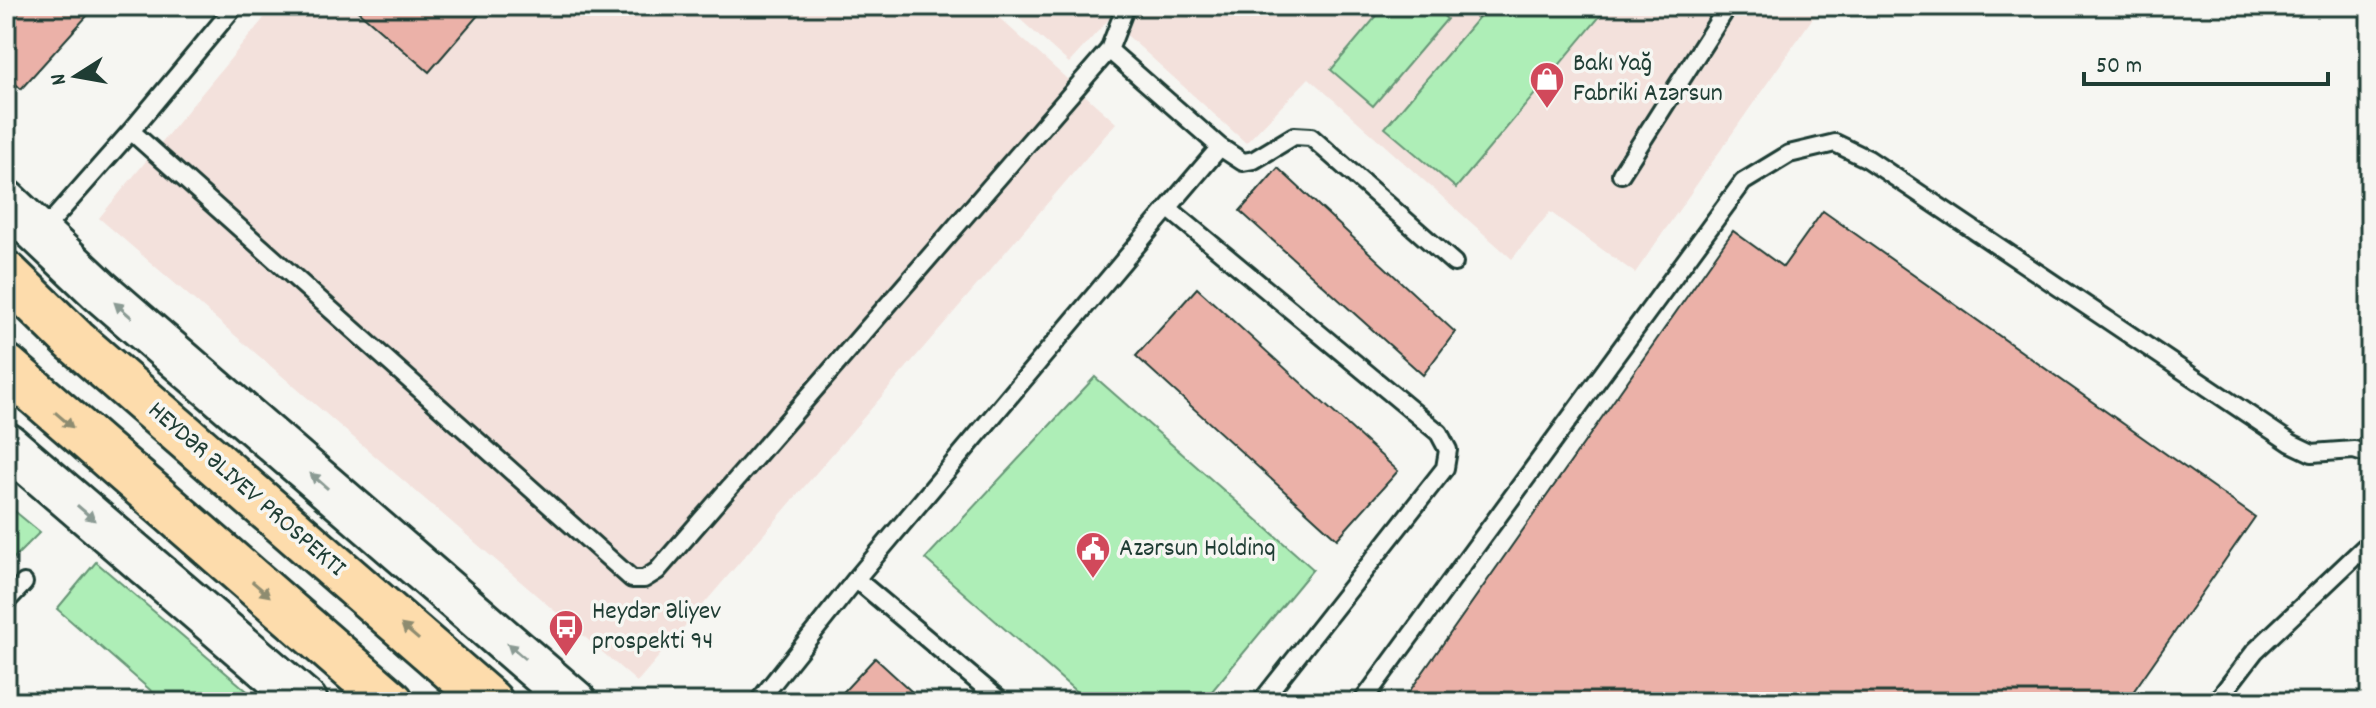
<svg xmlns="http://www.w3.org/2000/svg" width="2376" height="708" font-family="Dekko,sans-serif">
	<style>
		.built { fill: #f3e1dc }
		.green { fill: #aeeeb7; stroke: #669676; stroke-width: 2 }
		.building { fill: #ebb1a8; stroke: #1f3d34; stroke-width: 2 }
		.lines { fill: none; stroke-linecap: round; stroke-linejoin: round }
		.lane-casing { stroke: #1f3d34; stroke-width: 22 }
		.secondary-casing { stroke: #1f3d34; stroke-width: 48 }
		.highway-casing { stroke: #1f3d34; stroke-width: 50 }
		.lane { stroke: #f6f6f2; stroke-width: 16 }
		.secondary { stroke: #f6f6f2; stroke-width: 42 }
		.highway { stroke: #fddcac; stroke-width: 44 }
		.oneway { fill: #8a9a93 }
		.oneway2 { fill: #8e8c70 }
		.labels { text-anchor: middle; dominant-baseline: central; stroke-width: 7; stroke-linejoin: round; paint-order: stroke }
		.poi-label { font-size: 26px; fill: #1f3d34; stroke: #f6f6f2; text-anchor: start }
		.street-label { font-size: 26px; fill: #1f3d34; stroke: #f6f6f2 }
	</style>
	<rect width="100%" height="100%" fill="#f6f6f2"/>
	<filter id="ink" filterUnits="userSpaceOnUse"><feTurbulence type="fractalNoise" baseFrequency=".0125" numOctaves="2"/><feDisplacementMap in="SourceGraphic" scale="16" xChannelSelector="R" yChannelSelector="G"/><feConvolveMatrix kernelMatrix="1 2 1 2 8 2 1 2 1" color-interpolation-filters="sRGB"/></filter>
	<g filter="url(#ink)">
		<path class="built" d="M274,6H986L1116,123L637,682L99,218Z
			M1005,6H1821L1635,273L1550,212L1512,259L1309,78L1246,143L1109,19L1069,63Z"/>
		<path class="green" d="M1385,6H1432L1447,19L1373,106L1331,70Z
			M1488,6H1592L1602,14L1456,188L1385,128Z
			M1095,377L1313,569L1203,702H1088L925,559Z
			M6,504L40,532L6,566Z
			M96,562L260,702H164L57,609Z"/>
		<path class="building" d="M6,6H96L21,89L6,75Z
			M352,6H486L429,72Z
			M1278,168L1455,332L1423,375L1240,211Z
			M1823,211L2255,517L2126,702H1402L1733,231L1783,267Z
			M1197,288L1398,471L1337,539L1136,356Z
			M875,658L923,702H834Z"/>
		<g class="lines">
			<g class="lane-casing">
				<path id="lane" d="M1109,50L1126,6
					M131,131L632,579H644L657,571L1109,50L1220,147L1243,162L1254,160L1294,136L1311,137L1454,263
					M1621,174L1728,6
					M1168,208L1220,147
					M41,233L131,131L235,6
					M856,579L1002,702
					M6,602L24,583
					M758,702L856,579L1168,208L1439,433L1448,450L1445,468L1261,702
					M1362,702L1743,182L1789,154L1835,143L1868,159L2291,443L2312,453L2354,450L2370,455
					M2216,702L2255,651L2370,542"/>
			</g>
			<g class="secondary-casing">
				<path id="secondary" d="M6,202L100,291L575,702
					M6,444L306,702"/>
			</g>
			<g class="highway-casing">
				<path id="highway" d="M6,274L75,341L490,702
					M6,367L391,702"/>
			</g>
			<use href="#lane" class="lane"/>
			<use href="#secondary" class="secondary"/>
			<use href="#highway" class="highway"/>
		</g>
		<defs><path id="oneway-solid" d="M-6-.8H1V-3.2L6.5 0L1 3.2V.8H-6Z" transform="scale(2)"/></defs>
		<g class="oneway">
			<use href="#oneway-solid" transform="translate(123 310) rotate(-139)"/>
			<use href="#oneway-solid" transform="translate(319 481) rotate(-139)"/>
			<use href="#oneway-solid" transform="translate(86 513) rotate(41)"/>
			<use href="#oneway-solid" transform="translate(516 651) rotate(-139)"/>
		</g>
		<g class="oneway2">
			<use href="#oneway-solid" transform="translate(64 420) rotate(41)"/>
			<use href="#oneway-solid" transform="translate(261 589) rotate(41)"/>
			<use href="#oneway-solid" transform="translate(410 632) rotate(-139)"/>
		</g>
	</g>
	<defs>
		<g id="shop-pin" transform="scale(1.8)"><path d="M0 17L-7.5 6A9.5 9.5 0 1 1 7.5 6Z" fill="#d1495b" stroke="#f6f6f2"/><path d="M-5-2.5h2.3a2.7 3.5 0 0 1 5.4 0H5L5.5 6h-11ZM-1.5-2.5h3a1.5 2.3 0 0 0-3 0Z" fill="#fff"/></g>
		<g id="civic-pin" transform="scale(1.8)"><path d="M0 17L-7.5 6A9.5 9.5 0 1 1 7.5 6Z" fill="#d1495b" stroke="#f6f6f2"/><path d="M-.6-6.5H3V-4.5H.6V-3L4-1V1h2V6H-6V1h2V-1L-.6-3ZM-1.2 2.5V6h2.4V2.5Z" fill="#fff"/></g>
		<g id="bus-pin" transform="scale(1.8)"><path d="M0 17L-7.5 6A9.5 9.5 0 1 1 7.5 6Z" fill="#d1495b" stroke="#f6f6f2"/><path d="M-5-6H5V4H4V6H2V4H-2V6H-4V4H-5ZM-3.5-4V0h7V-4ZM-3.5 1.2v1.5H-2V1.2ZM2 1.2v1.5H3.5V1.2Z" fill="#fff"/></g>
	</defs>
	<g fill-rule="evenodd">
		<use href="#shop-pin" x="1547" y="79"/>
		<use href="#civic-pin" x="1093" y="549"/>
		<use href="#bus-pin" x="566" y="627"/>
	</g>
	<g class="labels">
		<g class="poi-label">
			<text x="1573" y="64">Bakı Yağ<tspan x="1573" dy="30">Fabriki Azərsun</tspan></text>
			<text x="1119" y="549">Azərsun Holdinq</text>
			<text x="592" y="612">Heydər Əliyev<tspan x="592" dy="30">prospekti 94</tspan></text>
		</g>
		<g class="street-label">
			<text transform="translate(246 490) rotate(41)">HEYDƏR ƏLIYEV PROSPEKTI</text>
		</g>
	</g>
	<rect width="2376" height="708" fill="none" stroke="#f6f6f2" stroke-width="32"/>
	<rect x="16" y="16" width="2344" height="676" fill="none" stroke="#1f3d34" stroke-width="3" filter="url(#ink)"/>
	<g transform="translate(76 76) rotate(259)" stroke="#f6f6f2" stroke-width="6" paint-order="stroke">
	<path d="M0-6L14 30L0 20L-14 30Z" fill="#1f3d34"/>
	<text y="-12" font-size="22" font-weight="bold" text-anchor="middle" fill="#1f3d34">N</text>
	</g>
	<path d="M2084 72v12h244v-12" fill="none" stroke="#1f3d34" stroke-width="4"/>
	<text x="2096" y="72" font-size="24" fill="#1f3d34" stroke="#f6f6f2" stroke-width="6" paint-order="stroke">50 m</text>
</svg>
